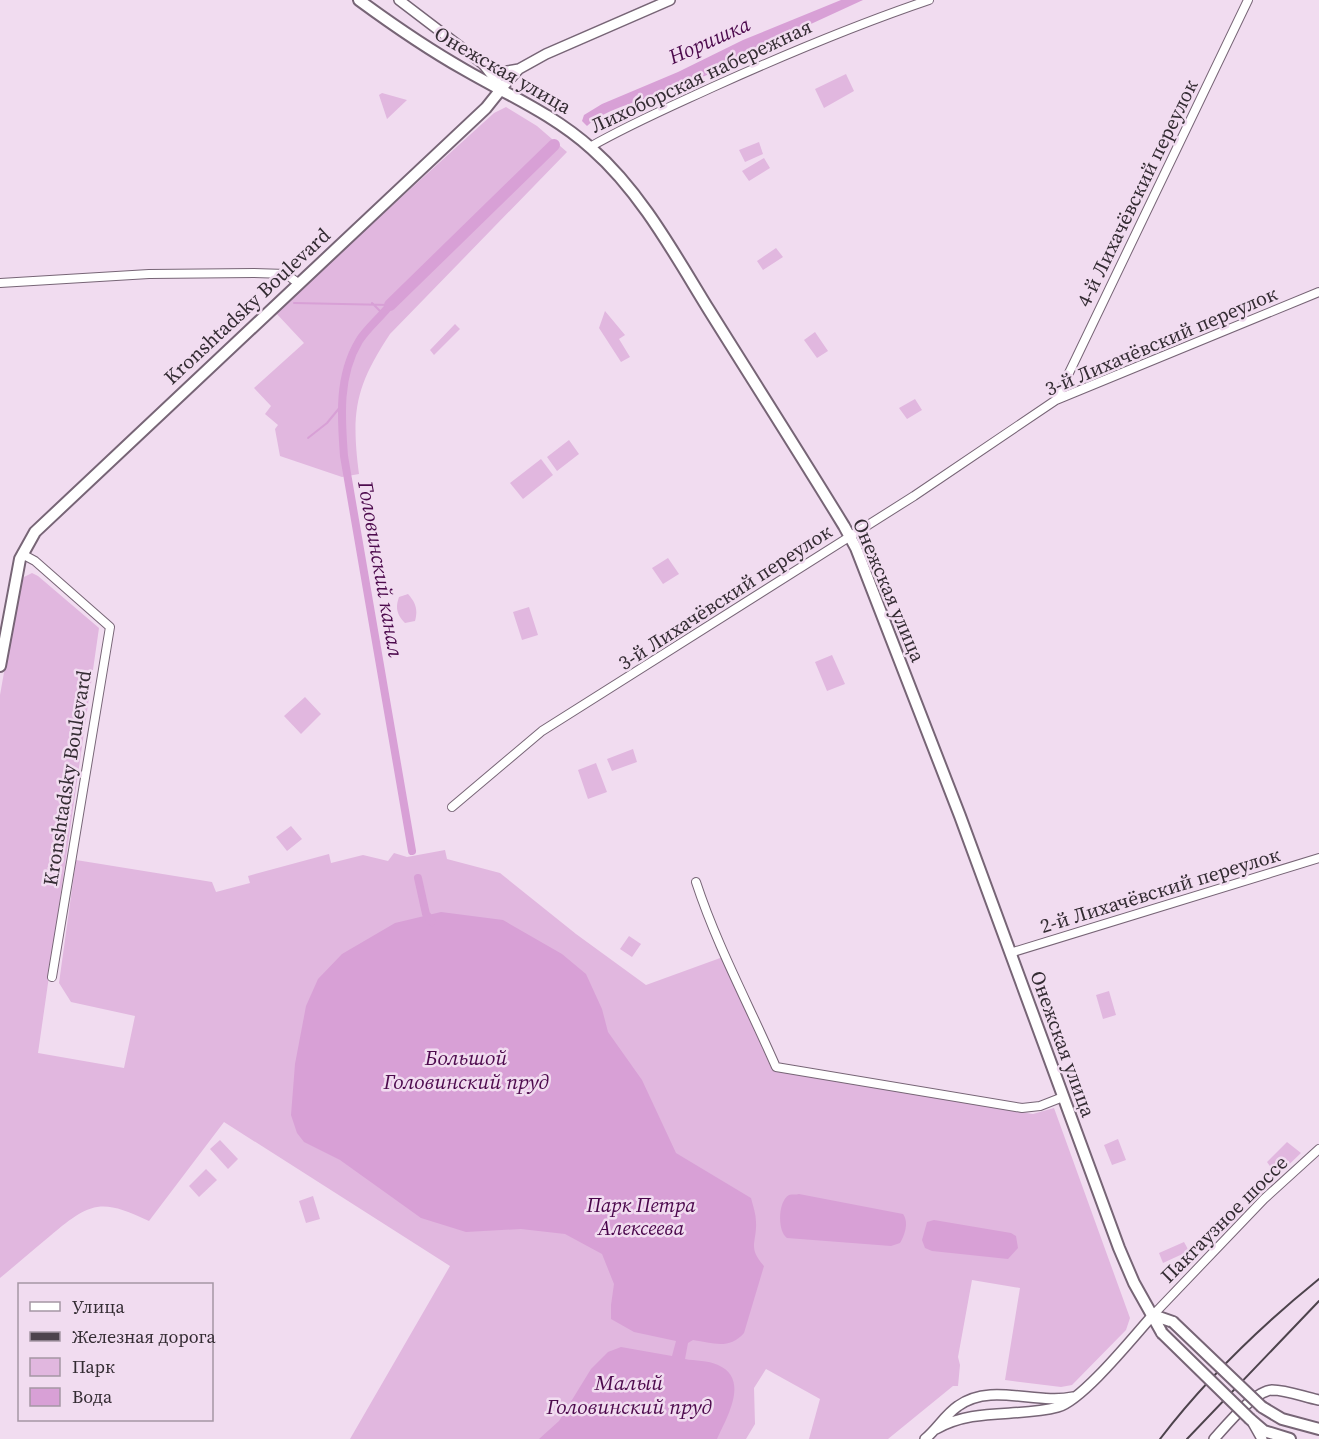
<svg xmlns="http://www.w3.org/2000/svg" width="1319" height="1439" font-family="'Source Serif 4',serif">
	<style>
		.green { fill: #e1b7df }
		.water { fill: #d8a0d6 }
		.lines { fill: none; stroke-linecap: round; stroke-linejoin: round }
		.stream { stroke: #d8a0d6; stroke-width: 2 }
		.canal { stroke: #d8a0d6; stroke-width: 8 }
		.river { stroke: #d8a0d6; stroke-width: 12 }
		.minor-casing { stroke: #776576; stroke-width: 10 }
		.tertiary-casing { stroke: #776576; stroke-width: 12 }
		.secondary-casing { stroke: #776576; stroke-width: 14 }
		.minor { stroke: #fff; stroke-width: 8 }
		.tertiary { stroke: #fff; stroke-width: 9 }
		.secondary { stroke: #fff; stroke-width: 10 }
		.rail { stroke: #4d434c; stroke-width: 2 }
		.secondary-bridge-casing { stroke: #776576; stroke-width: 14; stroke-linecap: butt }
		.secondary-bridge { stroke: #fff; stroke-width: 10 }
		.labels { text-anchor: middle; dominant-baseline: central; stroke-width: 5; stroke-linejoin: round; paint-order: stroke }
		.street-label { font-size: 20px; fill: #342c33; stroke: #f1dcf0 }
		.park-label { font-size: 20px; font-style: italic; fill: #49054a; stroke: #f1dcf0 }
		.water-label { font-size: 21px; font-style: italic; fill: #4d0a4d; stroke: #f1dcf0 }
	</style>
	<rect width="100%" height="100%" fill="#f1dcf0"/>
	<path class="green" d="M846,74L854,91L824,108L815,89Z
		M382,93L407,100L387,119L379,95Z
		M506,107L537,126L567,152L390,334C355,387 351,412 359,474L342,477L280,456L275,429L278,425L265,414L271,406L254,388L304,343L275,312L494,113Z
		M759,142L763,154L745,162L739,150Z
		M764,158L770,168L749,181L742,171Z
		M776,248L783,257L763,270L757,261Z
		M605,311L625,335L619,339L630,357L621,362L599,328Z
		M455,324L460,329L434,355L430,350Z
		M815,332L828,351L817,358L804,340Z
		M915,399L922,410L907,419L899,408Z
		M569,440L579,454L557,471L547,457Z
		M541,459L553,475L523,499L510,483Z
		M668,558L679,574L663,584L652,568Z
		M32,573L38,576L99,628L38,1053L124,1068L135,1016L71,1002L59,983L76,860L212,882L216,892L250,883L248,876L329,854L331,863L363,855L388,861L394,853L407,857L445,850L447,859L500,873L576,934L646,985L723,957L772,1070L1033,1114L1054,1108L1130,1318L1126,1330L1072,1385L1061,1387L1005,1380L1020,1288L972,1280L958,1357L960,1365L958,1386H953L888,1439H809L820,1399L766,1369L754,1388L755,1424L746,1439H350L450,1266L224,1122L149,1221C100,1197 89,1203 50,1236C33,1250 17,1264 0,1278V695L19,588L24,577Z
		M408,594C416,603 418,610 415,621L405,623C397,615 395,608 399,597Z
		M529,607L538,635L522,640L513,612Z
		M832,655L845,684L827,691L815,662Z
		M305,697L321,714L301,734L284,716Z
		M633,749L637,762L612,771L607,759Z
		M596,763L607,792L588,799L578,770Z
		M291,826L302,839L287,851L276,837Z
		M629,936L641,944L632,957L620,949Z
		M1109,991L1116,1015L1103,1019L1096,995Z
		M1118,1139L1126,1160L1112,1165L1104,1145Z
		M220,1140L238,1159L228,1169L210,1149Z
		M1287,1142L1301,1153L1277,1176L1267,1162Z
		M206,1169L217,1180L199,1197L189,1186Z
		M313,1196L320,1219L306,1223L299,1201Z
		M1184,1242L1189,1251L1163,1263L1159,1253Z"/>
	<path class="water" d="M841,0H863L748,53C723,68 696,81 668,91C644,100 606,108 587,126L582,121L584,115L602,104L678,72L743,40Z
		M441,912L503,920L562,954L586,974L602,1009L608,1032L642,1080L676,1153L751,1198C753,1206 756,1214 756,1222C757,1243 747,1247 764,1266L744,1333C729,1350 713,1343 693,1340L688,1343L685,1359C695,1361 708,1360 718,1365C750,1379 727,1417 717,1439H539L559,1421L591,1369L608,1352L621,1347L672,1356L676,1341L634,1332L611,1319V1305L614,1284L602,1254L565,1234L521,1229L466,1232L421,1218L340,1160L304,1142L297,1133L291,1115L295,1064L306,1006L318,979L342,954L395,923Z
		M799,1194L903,1214C909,1222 905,1235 900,1243L891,1246L787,1238C777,1231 778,1201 789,1195C792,1194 796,1195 799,1194Z
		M934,1220L1011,1233L1016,1236L1018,1248L1008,1259L932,1251L925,1248L922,1240L927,1222Z"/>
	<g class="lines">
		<path class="stream" d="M294,303L390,305
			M372,303L383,314
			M308,438L327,423L341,406"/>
		<path class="canal" d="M390,305C381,317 367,328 359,341C338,376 341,417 344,456L412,851
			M418,878L426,914L432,922"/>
		<path class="river" d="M390,305L554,145"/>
		<g class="minor-casing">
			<path id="minor" d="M590,147C630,124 672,106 713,87C784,55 855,25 929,0
				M0,283L149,274L254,273L286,274L298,283
				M1056,400L1248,0
				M22,554L35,561L110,627L52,977
				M452,807L542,731L914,496L1056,400L1319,292
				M696,882C717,946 749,1005 776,1067L1022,1108L1040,1106L1063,1097
				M1010,953L1319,858
				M1153,1315L1264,1199L1319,1149"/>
		</g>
		<g class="tertiary-casing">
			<path id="tertiary" d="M399,0L483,64L502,88L519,69L546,54L670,0
				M487,67L501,72L519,69
				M1253,1423L1262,1439
				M936,1429C975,1407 1017,1418 1058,1407C1083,1400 1134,1336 1153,1315
				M925,1439C937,1429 945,1415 958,1406C991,1382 1036,1405 1073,1397
				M1214,1439C1226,1426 1254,1391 1272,1390C1287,1390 1304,1397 1319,1400"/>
		</g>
		<g class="secondary-casing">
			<path id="secondary" d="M359,0C393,25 428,49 465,70C510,96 553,114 592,149C641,192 675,255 709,310C754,382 800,454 844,526L856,548L960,816L1119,1248L1134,1283L1162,1333
				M0,666L20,559L35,532L486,108L502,88
				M1153,1315L1173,1322
				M1262,1407L1282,1419L1319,1429
				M1250,1419L1264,1431L1290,1439"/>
		</g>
		<use href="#minor" class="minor"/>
		<use href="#tertiary" class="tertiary"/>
		<use href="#secondary" class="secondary"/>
		<path class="rail" d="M1160,1439C1206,1379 1261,1326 1319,1279
			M1187,1439L1319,1301"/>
		<g class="secondary-bridge-casing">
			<path id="secondary-bridge" d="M1173,1322L1262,1407
				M1162,1333L1250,1419"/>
		</g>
		<use href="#secondary-bridge" class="secondary-bridge"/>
	</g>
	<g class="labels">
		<g class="street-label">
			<text transform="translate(503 70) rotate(30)">Онежская улица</text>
			<text transform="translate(701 76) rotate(-25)">Лихоборская набережная</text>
			<text transform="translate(1137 193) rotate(-64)">4-й Лихачёвский переулок</text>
			<text transform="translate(247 306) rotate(-43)">Kronshtadsky Boulevard</text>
			<text transform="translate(1161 341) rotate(-23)">3-й Лихачёвский переулок</text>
			<text transform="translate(889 590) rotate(67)">Онежская улица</text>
			<text transform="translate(725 597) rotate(-33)">3-й Лихачёвский переулок</text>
			<text transform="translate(67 778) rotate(-81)">Kronshtadsky Boulevard</text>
			<text transform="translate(1160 890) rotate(-17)">2-й Лихачёвский переулок</text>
			<text transform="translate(1063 1044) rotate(70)">Онежская улица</text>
			<text transform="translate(1224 1219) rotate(-45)">Пакгаузное шоссе</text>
		</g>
		<g class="park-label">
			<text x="641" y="1205">Парк Петра<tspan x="641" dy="23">Алексеева</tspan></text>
		</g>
		<g class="water-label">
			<text transform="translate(709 40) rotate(-24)">Норишка</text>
			<text transform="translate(381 569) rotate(80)">Головинский канал</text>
			<text x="466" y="1057">Большой<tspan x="466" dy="24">Головинский пруд</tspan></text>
			<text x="629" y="1382">Малый<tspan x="629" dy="24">Головинский пруд</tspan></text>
		</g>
	</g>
	<rect x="18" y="1283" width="195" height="138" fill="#f1dcf0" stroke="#a596a4" stroke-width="1.5"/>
	<rect x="30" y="1302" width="30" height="9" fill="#ffffff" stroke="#a596a4" stroke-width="1.5"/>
	<text x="72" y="1313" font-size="18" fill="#342c33">Улица</text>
	<rect x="30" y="1332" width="30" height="9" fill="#4d434c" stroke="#a596a4" stroke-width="1.5"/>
	<text x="72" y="1343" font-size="18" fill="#342c33">Железная дорога</text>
	<rect x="30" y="1358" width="30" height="18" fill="#e1b7df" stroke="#a596a4" stroke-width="1.5"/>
	<text x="72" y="1373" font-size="18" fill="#342c33">Парк</text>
	<rect x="30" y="1388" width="30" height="18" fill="#d8a0d6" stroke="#a596a4" stroke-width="1.5"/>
	<text x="72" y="1403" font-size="18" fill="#342c33">Вода</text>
</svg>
